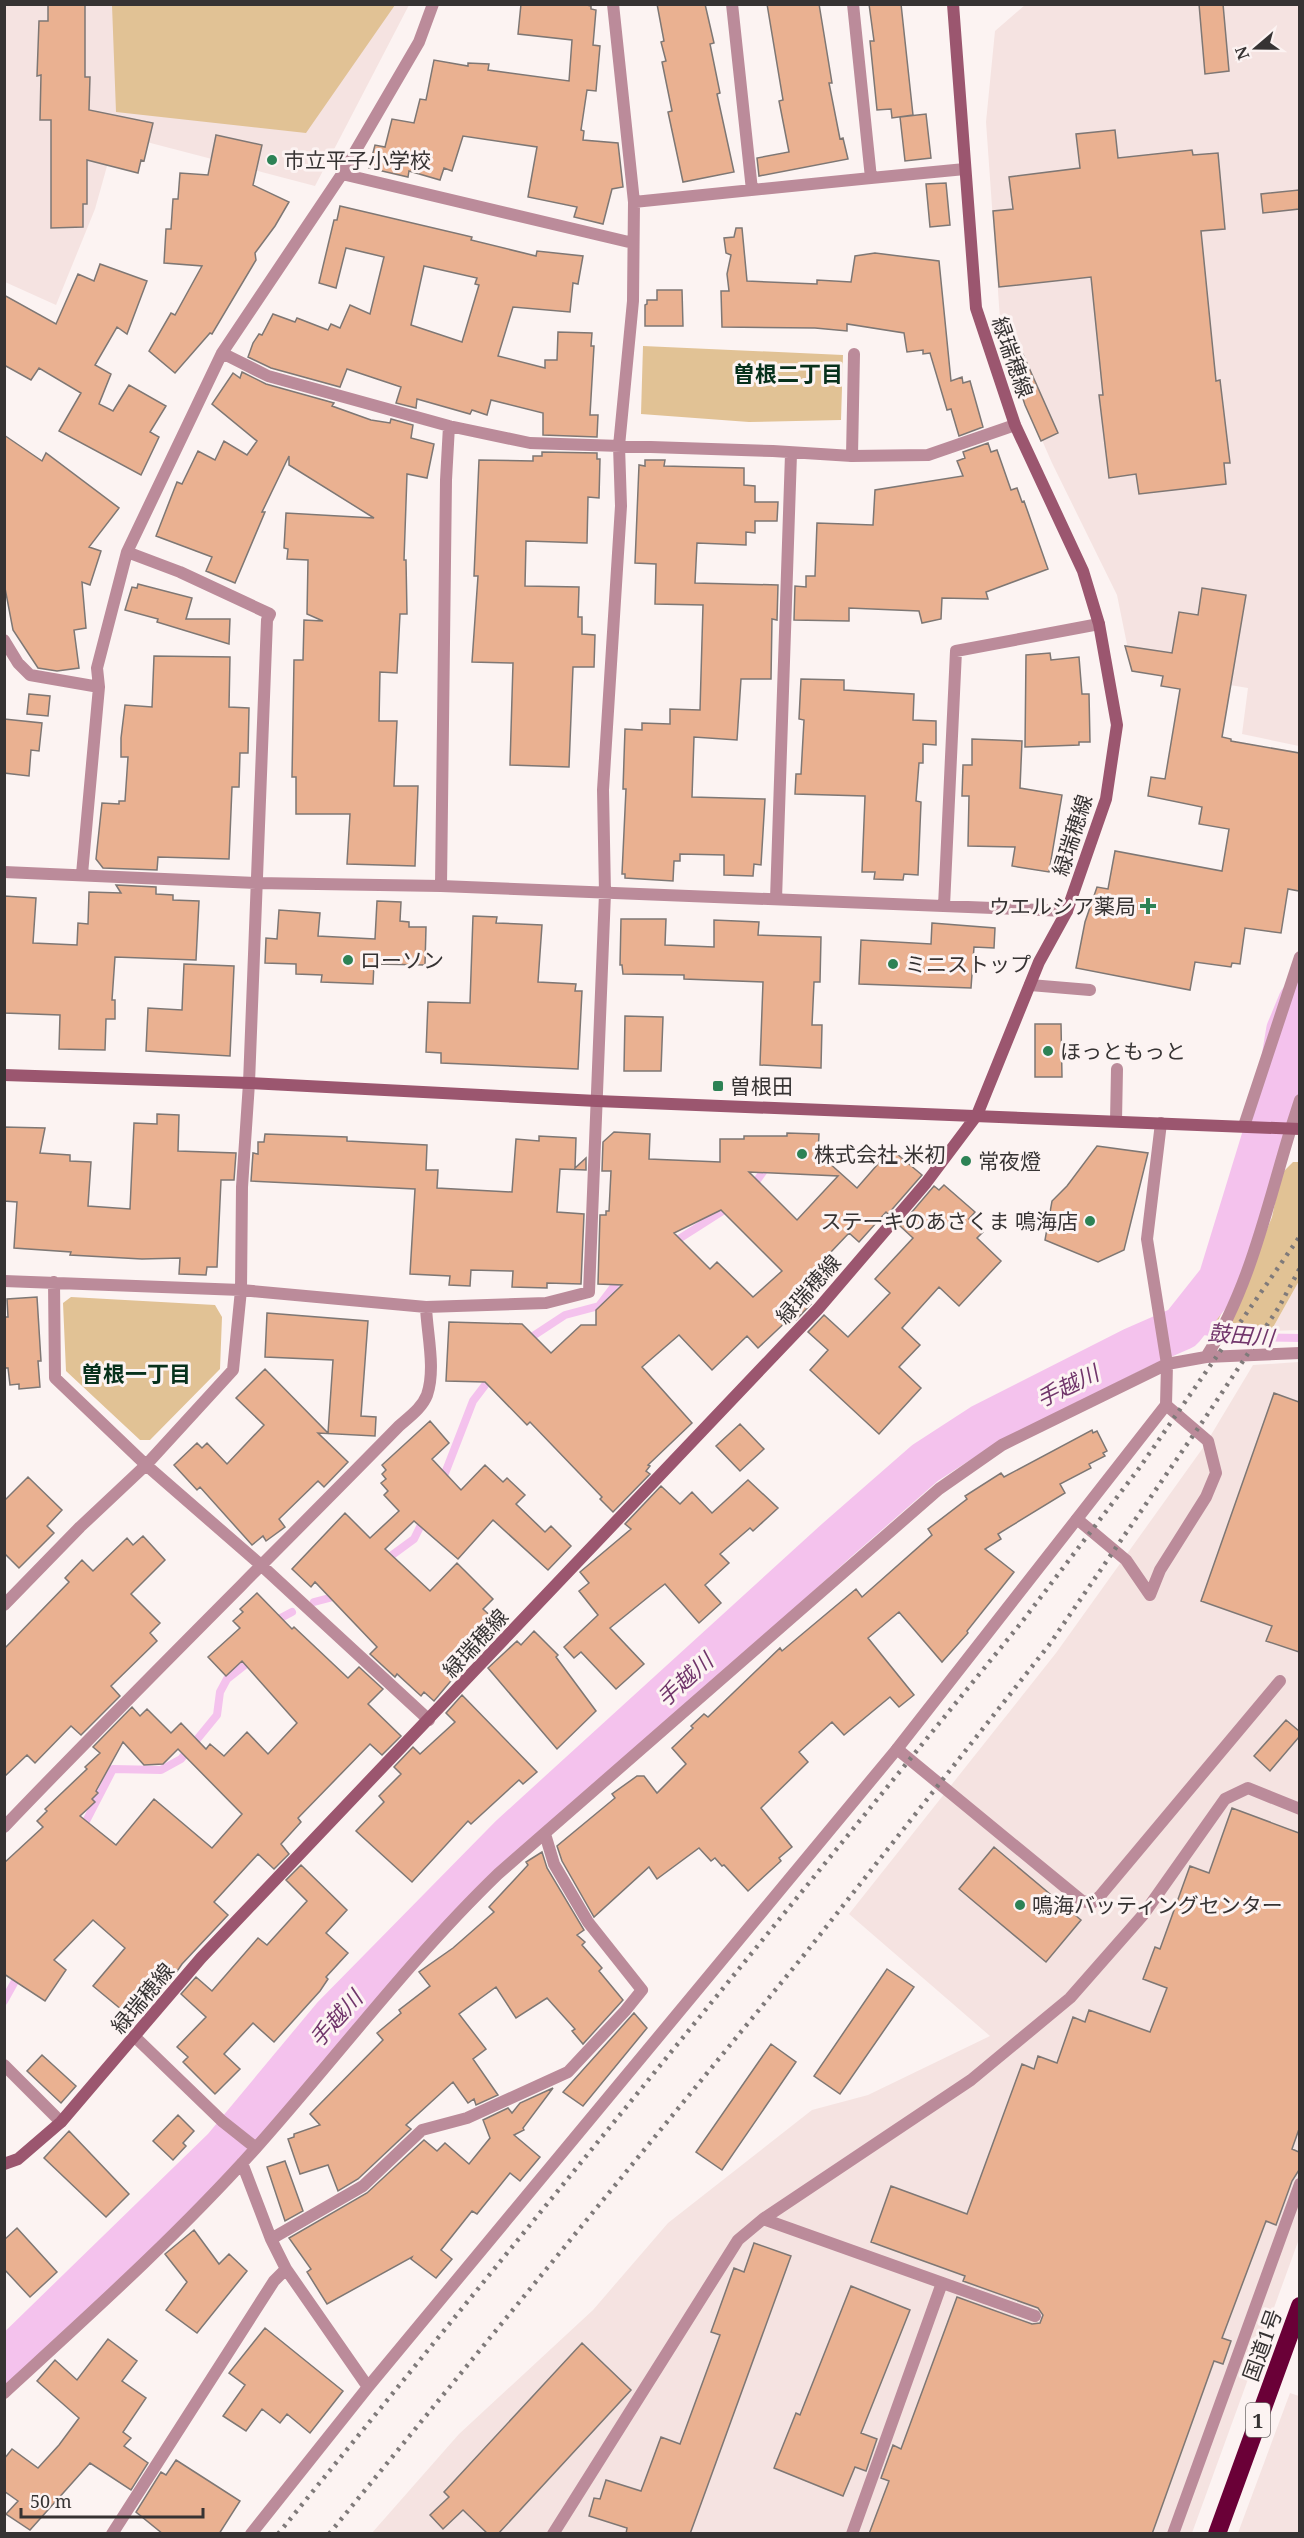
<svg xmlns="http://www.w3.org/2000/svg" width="1304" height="2538" font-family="'Noto Serif','Noto Sans JP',serif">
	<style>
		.built { fill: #f5e3e1 }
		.green { fill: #e1c295 }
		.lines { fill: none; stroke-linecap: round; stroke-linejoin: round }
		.stream { stroke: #f4c2ed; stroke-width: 8 }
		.river { stroke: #f4c2ed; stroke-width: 44 }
		.building { fill: #eab191; stroke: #7e7774; stroke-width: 1.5; fill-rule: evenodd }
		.lane { stroke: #bb8b9a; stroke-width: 12 }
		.street { stroke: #bb8b9a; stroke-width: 12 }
		.secondary { stroke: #9b566f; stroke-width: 12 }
		.highway { stroke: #6a0037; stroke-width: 18 }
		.rail { stroke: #7f7a7a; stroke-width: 4.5; stroke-dasharray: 3 6; stroke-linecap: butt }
		.poi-dot { fill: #2d8255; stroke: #fcf3f2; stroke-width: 2 }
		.labels { text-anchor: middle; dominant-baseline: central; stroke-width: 6; stroke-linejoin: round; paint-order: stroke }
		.shield { fill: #fcf3f2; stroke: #716d6c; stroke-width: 1.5 }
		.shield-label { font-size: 20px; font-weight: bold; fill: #363333 }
		.poi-label { font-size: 21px; fill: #363333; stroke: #fcf3f2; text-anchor: start }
		.street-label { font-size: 21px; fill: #363333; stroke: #fcf3f2 }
		.neighbourhood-label { font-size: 22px; font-weight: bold; fill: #07311c; stroke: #fcf3f2 }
		.water-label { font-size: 22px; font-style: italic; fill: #71366b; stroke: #fcf3f2 }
	</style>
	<rect width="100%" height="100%" fill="#fcf3f2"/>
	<path class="built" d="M5,5H409L315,186L116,134L95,209L56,305L5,282Z
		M1025,5H1299V746L1242,734L1248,688L1132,669L1117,595L1052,463L1020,390L1000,319L986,122L995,31Z
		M1299,1281V1330L1271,1331Z
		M1299,1362V2239L1192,2533L371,2534L459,2434L593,2310L668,2223L812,2110L868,2095L990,2036L849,1914L1056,1653L1205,1445L1253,1365Z
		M1290,2393L1299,2396V2533H1238Z"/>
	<path class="green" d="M112,5V4L395,5L306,133L116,112Z
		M643,346L843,355L841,420L749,422L641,414Z
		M1293,1162H1299V1281L1271,1331L1229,1322L1272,1217L1281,1174Z
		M1233,1286L1218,1321L1205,1319V1314Z
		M71,1297L215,1305L222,1317L220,1369L150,1440H140L66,1371L63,1303Z"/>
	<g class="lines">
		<path class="stream" d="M752,1187L763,1172
			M671,1244L729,1207
			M1182,1328L1247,1337L1300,1338
			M527,1340L565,1315L599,1306L621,1277
			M442,1481L473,1401L492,1376
			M384,1561L414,1539L424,1519
			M314,1602L337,1596
			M273,1622L292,1612
			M82,1829L113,1769L161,1770L181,1759L217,1715L220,1692L227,1679L251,1660
			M4,2001L19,1974"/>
		<path class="river" d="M4,2363L224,2149L333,2018L512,1836L837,1540L925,1463L982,1426L1134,1349L1182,1328L1220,1280L1278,1091L1288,1031L1300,1002"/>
	</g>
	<path class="building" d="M48,4H85V77H90L89,110L153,123L144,161L141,160L138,173L87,160V204H83V227L51,228V120H40L41,75L37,76L39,21H48Z
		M521,4H582L591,6V9L596,10L593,45L600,46L596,91L587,90L581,130L584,131L583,140L618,143L623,187L612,189L603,224L574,217L577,207L528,197L537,147L463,136L452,171L444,168L440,180L409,171L408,177L369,168L375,145L385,147L392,119L414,123L420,99L426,100L434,60L468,66V63L489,64L488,70L569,81L572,40L518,34Z
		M657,4H705L714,43L710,44L720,93L717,94L734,172L683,182L668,112L672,111L662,62L666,61L661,42L664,41Z
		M767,4H819L832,83H829L840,139L843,138L848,159L759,176L757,158L789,152L779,101L783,100Z
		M869,4H901L913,115L892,118L891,109L877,110L870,41H874Z
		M1199,4H1223L1229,71L1205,74Z
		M926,114L931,158L905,161L900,117Z
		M1115,130L1118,158L1192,150L1193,155L1218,153L1225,229L1201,231L1216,381L1220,380L1230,463H1224L1226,484L1139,494L1136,474L1109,478L1099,395H1103L1091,277L999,287L993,211L1013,209L1009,177L1080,168L1076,134Z
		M216,135L262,145L253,185L289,202L275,226L255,253L256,260L212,334L210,333L175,373L149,351L171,313L175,315L202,266L164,263L166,229H171L173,199H178L180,173L208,175Z
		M946,183L950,225L930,227L926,184Z
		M1299,190V209L1263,213L1261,194Z
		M340,206L472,237L471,240L536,256L537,251L583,256L578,284L573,283L570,312L513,307L498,356L545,368V360H557L558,332L592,333L591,346H594L590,415H598L597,437L543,435V413L491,400L487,415L472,410L470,414L417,399L416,408L396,403L401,387L347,369L340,387L271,368L248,357L253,343L259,334L262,335L273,314L295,322L297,318L328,330L331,324L340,328L350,305L370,314L384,257L346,248L336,288L319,283L334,220H337ZM424,266L477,278L475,284L479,285L462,342L411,325Z
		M736,228H742L747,281L817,284V280L851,282L855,256L875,253L939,261L951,381L962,377L963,383L970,381L983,427L959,436L951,409L947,410L930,353L923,354V350L907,352L904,333L847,324V331L815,328L722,327L721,291H729L727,274L731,255L726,253L724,238L734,237Z
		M100,264L147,281L127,334L117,327L95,365L111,374L99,404L113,411L129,385L166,406L150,432L159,437L141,475L59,431L81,393L39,368L31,380L4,365V295L56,324L78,274L94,281Z
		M657,290H682L683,326H645V305L647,304V300H657Z
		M1022,352L1058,433L1041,441L1025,405L1009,357Z
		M242,372L266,384L334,403L332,406L371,420L390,423L391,419L413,425L411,438L434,444L427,478L407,474L404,560H406L407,614H400L397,673L380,672L379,721H397L394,786H418L415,866L347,864L350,814H296V777H292L294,660H303L304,620L323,621L307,614L308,560L287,559L288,549L284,548L286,513L374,518L289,465V456L262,512H265L235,583L206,571L212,557L156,536L177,482L182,484L198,451L215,460L224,441L247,455L257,441L212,404L233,373L240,378Z
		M4,435L42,461L46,453L119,508L89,547L101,551L90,585L82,582L86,628L74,630L79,668L57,671L38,668L13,630L4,583Z
		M988,443L991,452L997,450L1011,490L1017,488L1022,502L1024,501L1048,569L986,592L988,599L942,598L941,619L922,623L919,611L849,608V621L794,620L795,586L806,587V576H815L817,523L873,525L875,490L963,476L957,461L965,458L963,452Z
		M542,452L597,453V459H600L599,498L588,497L587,543L526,541L525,586L579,587L578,617H582V634L595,635L594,667H573L569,767L510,765L513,663L472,662L478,576H474L479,460L533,461V456H542Z
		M645,460H665L664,466L744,468V485L755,486V502H778L777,521H755V533L746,532V545L697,543L695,583L778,585L777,620L772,619L771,679H741L737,740L694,737L692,797L765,799L761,865L754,864L753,876L724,875V855L680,854V861H674L673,881L625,878V874H622L626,789H623L625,729L642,730V723L670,724V709L700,710L703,605L655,604L656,564L635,563L639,465L645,466Z
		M138,584L192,598L186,619H230L229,644L157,622L158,619L125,610L132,587L137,588Z
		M1202,588L1246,595L1222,737L1231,739V741L1299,753V891L1288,889L1281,933L1245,928L1240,964L1232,963L1231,967L1195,962L1190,990L1076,968L1085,922L1097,887L1108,889L1115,851L1222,871L1229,829L1199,824L1202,807L1148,796L1151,777L1165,779L1180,689L1161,686L1163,676L1132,671L1125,646L1172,653L1179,612L1198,615Z
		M1050,653L1051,660L1079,657L1082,694H1089L1090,742H1079V745L1025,747L1026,655Z
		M154,656L230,657L229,707L249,708L248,753H240L239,787H232L229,859L158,857L157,870L103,868L96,859L102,803L119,804V801H125L128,757H121V738L125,705L152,707Z
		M801,679L844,680V690L914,694L913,720L936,721V745L923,744V763H919L916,801L921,802L918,875L904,874L903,880L874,879L875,872H862L865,796L795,794L796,774H801L804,720L799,719Z
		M29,694L50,696L48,716L27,714Z
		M4,719L42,723L39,751L31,750L29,776L4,773Z
		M972,739L1022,741L1020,788L1062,795L1049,872L1012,866L1015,847L968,846L969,796H962L963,765H972Z
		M116,885L156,887V894L173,895V900L199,901L196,960L115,957L112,1000H115V1019H106L105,1050L59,1049L60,1015L4,1013V896L36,898L33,943L77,945L78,923L88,924L89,892L121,893Z
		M377,901L401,902L400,921L409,922V927H426L425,965L374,964L373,984L321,982L322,975L296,974V964L265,963L266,938L277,939L279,910L320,913L318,936L375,939Z
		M473,916L497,917L496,923L542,925L538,982L576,984L575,991H582L578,1069L441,1063V1053L426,1052L428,1002L470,1003Z
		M621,919H666L665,945L714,947V920L759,922L758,935L821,937L820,982H814L812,1025H822L821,1068L760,1065L763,982L684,979V975L623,974L622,965H620Z
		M932,923L995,928L994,948L974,947L971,988L859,984L861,940L931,944Z
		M184,964L234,966L230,1056L146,1051L148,1008L182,1010Z
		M625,1016L663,1017L661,1071H624Z
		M1035,1024H1061L1062,1077H1035Z
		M157,1114L179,1115L178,1151L236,1153L234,1180H221L217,1267H207L206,1275L179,1274L180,1258L142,1259L70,1255L71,1252L14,1248L17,1202L4,1201V1127L45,1128L40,1153L70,1155V1161L91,1162L88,1206L130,1209L134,1123L157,1124Z
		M614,1132L650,1134L649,1159L720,1162V1139H744V1136H787V1133L819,1134L818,1153L857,1188L891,1149L922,1175L888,1214L886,1212L859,1242L849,1233L810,1274L816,1284L804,1297L811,1304L796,1320L792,1316L758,1348L747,1336L712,1370L679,1335L642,1367L692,1423L648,1465L650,1466L646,1471L650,1474L613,1512L600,1499L602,1497L530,1422L527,1425L485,1382L446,1381L449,1322L522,1324L551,1353L581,1325H596V1310L622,1285L598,1284L600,1215H606V1211H609L611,1171H602L603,1142ZM749,1172L838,1176L797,1220ZM721,1210L782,1271L753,1297L717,1262L710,1269L674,1233Z
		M265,1134L347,1137V1141L427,1145L426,1170H438L437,1188L512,1192L516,1139L539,1141V1136L576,1138L575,1168L586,1158V1170L560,1169L557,1212L584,1214L581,1284L547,1283V1288L512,1287L513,1271L471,1270L470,1286L449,1285L450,1276L410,1274L415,1189L251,1181L253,1153L258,1154V1142H264Z
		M1097,1146L1148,1153L1124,1250L1098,1262L1045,1240L1052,1201L1067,1186Z
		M944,1185L975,1212L969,1219L983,1232L977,1238L1001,1261L959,1306L939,1287L902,1328L920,1345L899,1367L921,1388L879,1434L810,1370L828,1350L808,1332L824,1315L848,1337L890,1293L875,1279L913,1238L900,1226L934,1186L939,1190Z
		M37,1297L41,1361H38L40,1387L19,1389V1384L10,1385L8,1368H4V1317H8L7,1299Z
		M267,1313L368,1321L361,1416L376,1417L375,1436L318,1433L348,1462L324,1487L318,1481L279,1519L285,1527L266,1541L263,1536L252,1545L200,1487L197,1490L174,1465L197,1443L202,1448L207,1443L227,1464L264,1425L236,1398L265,1369L328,1433L333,1360L265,1357Z
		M1274,1393L1299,1402V1652L1266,1641L1272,1626L1201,1601Z
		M430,1421L449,1443L432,1459L461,1490L485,1465L503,1482L507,1478L525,1495L516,1504L545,1532L551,1526L571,1546L548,1570L493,1520L458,1559L414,1521L385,1549L430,1591L457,1563L493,1599L483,1609L498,1623L463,1660L466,1663L434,1701L424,1692L421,1696L397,1674L395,1677L370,1654L377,1647L315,1582L311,1587L292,1569L345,1513L370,1538L399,1511L384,1495L388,1491L381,1483L386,1479L382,1474L386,1470L382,1465Z
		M740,1424L764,1449L740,1471L716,1446Z
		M1092,1430L1093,1433L1097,1431L1107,1451L1103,1453L1105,1456L1089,1464L1091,1468L1060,1484L1065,1493L998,1534L1001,1539L985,1549L1014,1572L967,1631L968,1633L942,1662L899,1612L868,1638L914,1695L899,1707L890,1697L844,1735L832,1722L799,1752L808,1762L761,1808L792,1847L779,1858L781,1861L748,1891L724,1865L722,1866L715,1858L711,1861L699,1848L657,1879L649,1867L594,1917L562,1861L557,1846L615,1798L612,1794L637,1776H644L657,1793L686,1764L672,1748L693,1728L691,1726L704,1714L708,1717L780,1648L782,1651L856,1589L862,1597L932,1535L928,1529L967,1499L965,1496L1001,1473L1004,1477Z
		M28,1477L62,1510L47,1526L54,1533L19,1568L4,1553V1501Z
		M748,1480L778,1508L753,1531L750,1528L720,1554L729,1563L705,1585L721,1603L699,1623L665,1584L652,1594L610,1628L644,1664L616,1689L581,1652L574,1658L564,1647L598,1615L579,1591L589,1583L580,1572L631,1529L625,1524L661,1486L680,1504L692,1492L712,1513Z
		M143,1536L165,1560L131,1594L160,1623L150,1633L157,1641L111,1686L120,1696L81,1735L71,1726L35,1763L27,1755L4,1777V1649L69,1582L65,1578L82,1560L93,1571L127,1538L133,1545Z
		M257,1593L292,1629L294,1627L348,1678L359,1667L383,1689L368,1704L401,1736L382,1755L370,1744L298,1818L301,1822L281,1844L289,1854L274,1869L258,1854L214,1902L228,1915L182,1964L169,1983L165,1980L159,1987L155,1983L128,2015L93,1986L125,1948L93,1920L54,1960L66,1970L45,2001L4,1974V1863L43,1827L37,1821L47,1811L45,1809L87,1769L85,1767L100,1753L93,1747L132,1707L140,1716L147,1709L171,1733L181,1723L206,1749L210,1744L224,1756L247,1732L268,1754L297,1723L242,1661L226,1676L208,1657L240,1628L233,1621L243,1612L240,1609ZM123,1742L144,1765L163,1764L178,1749L242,1814L212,1848L154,1799L116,1845L80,1816L95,1802L92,1799L98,1793L96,1791Z
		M534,1631L558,1655L556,1657L596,1711L557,1749L488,1668L517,1641L521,1645Z
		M462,1695L537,1772L523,1784L519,1780L471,1824L468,1821L412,1882L356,1831L384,1802L379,1796L401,1774L394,1767L413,1747L420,1754L455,1722L446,1713Z
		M1286,1720L1299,1731V1737L1270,1771L1254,1756Z
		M1232,1808L1299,1833V2129L1292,2149L1299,2152V2170L1292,2181L1276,2225L1266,2221L1222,2338L1231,2341L1223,2364L1214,2361L1152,2534H869L889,2481L881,2478L893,2445L901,2449L957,2297L1032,2324L1040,2323L1043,2315L1038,2308L963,2281L965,2276L871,2242L891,2186L967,2214L1022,2064L1034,2069L1038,2056L1057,2063L1073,2017L1085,2022L1089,2010L1150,2032L1167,1988L1143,1979L1155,1947L1160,1949L1190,1866L1209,1873Z
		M994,1847L1081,1920L1046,1962L959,1889Z
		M542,1852L547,1868L584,1930L577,1935L585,1942L582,1945L602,1968L599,1971L623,2000L583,2044L572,2031L575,2029L547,1998L516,2018L496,1987L459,2014L486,2049L473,2059L498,2095L476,2105L474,2099L468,2103L453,2082L406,2125L411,2129L358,2179L338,2191L328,2165L300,2174L288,2139L294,2137V2134L320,2125L310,2114L383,2040L377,2033L401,2013L399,2010L430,1986L419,1972L453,1948L494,1912L489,1907L528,1865L526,1862Z
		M301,1865L347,1910L326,1933L348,1953L326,1977L328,1979L320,1991L274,2042L253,2023L224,2054L240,2069L215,2094L183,2062L188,2057L177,2047L206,2017L181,1994L196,1977L212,1991L258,1938L267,1945L307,1901L286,1880Z
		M887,1969L914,1987L840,2094L814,2076Z
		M634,2013L647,2028L583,2106L563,2092Z
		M771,2044L796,2062L722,2170L696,2152Z
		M42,2055L76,2086L61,2103L27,2071Z
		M553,2088L523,2128L524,2130L514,2135L540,2157L520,2181L510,2173L477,2214L472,2211L441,2250L452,2259L436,2278L411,2259L412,2257L327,2304L307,2272L311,2269L289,2238L367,2193L424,2140L437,2151L445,2143L469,2164L490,2138L483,2120L508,2108L512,2113L520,2103Z
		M178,2115L194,2131L183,2143L186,2146L173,2160L153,2141Z
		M69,2131L129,2194L106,2217L44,2158Z
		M285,2161L303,2211L285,2221L267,2167Z
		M17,2228L57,2272L30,2297L4,2269V2240Z
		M194,2230L219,2264L229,2254L247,2271L197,2333L166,2310L187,2282L165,2254Z
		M754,2243L791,2256L690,2534H626L627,2528L589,2516L594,2498L600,2499L606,2480L641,2491L661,2437L680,2444L720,2335L711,2332L734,2268L744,2272Z
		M851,2286L910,2310L861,2433L877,2439L866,2471L855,2467L843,2496L774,2468L796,2413L800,2415Z
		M265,2328L343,2391L310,2433L287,2414L280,2423L262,2409L246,2431L223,2416L245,2385L229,2373Z
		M108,2339L137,2361L122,2381L146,2398L123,2432L131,2438L124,2446L148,2463L131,2490L90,2463L30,2530L6,2514L18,2501L4,2491V2459L12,2449L38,2468L59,2445L79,2418L37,2381L55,2360L77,2380Z
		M582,2343L631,2390L498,2534H488L463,2510L443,2529L430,2515L449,2497L444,2492Z
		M176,2460L240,2501L219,2534H163L136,2512L161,2472L166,2475Z"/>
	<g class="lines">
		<path class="lane" d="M852,456L854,354
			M1030,985L1090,990
			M1116,1121L1117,1069
			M1244,1126L1300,957
			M1291,1128L1300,1100
			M1077,1519L1126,1560L1150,1595
			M1150,1595L1160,1570L1206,1497L1216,1473L1208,1441L1166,1405
			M897,1749L1082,1901L1092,1903L1100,1896L1280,1681
			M763,2219L1035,2316
			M553,2534L738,2240L763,2219L971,2080L1070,1998L1143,1915L1225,1799L1248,1788L1300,1809
			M852,2534L942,2283
			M1173,2534L1300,2184"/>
		<path class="street" d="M732,4L752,190
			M342,174L633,243
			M871,178L965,169
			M634,202L871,178L853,4
			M222,353L268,376L449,426L530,443L773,451L852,456L928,455L1015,425
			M4,640L18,663L30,675L99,687
			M4,872L256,883L441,886L1067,911
			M82,874L99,687L97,668L127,552L222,353L342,174L419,42L433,4
			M441,886L446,480L449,426
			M776,899L791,454
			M944,906L956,651L1099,624
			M4,1281L241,1290L426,1307L546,1303L589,1292L605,893L603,790L621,506L619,446L633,301L634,202L613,4
			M54,1282L55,1378L146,1465L262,1566L429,1720
			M1206,1357C1250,1288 1267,1206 1291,1128
			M4,1605L80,1527L146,1465L233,1370L241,1290L242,1187L249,1083L267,620L270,614L180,572L127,552
			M4,1827C134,1691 268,1560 399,1426C409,1417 422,1408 427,1395C436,1369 427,1334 426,1307
			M135,2037L222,2121L256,2148
			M4,2065L61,2122
			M271,2239L363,2186L422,2130L467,2118L568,2072L625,2011L642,1990L588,1922L554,1864L545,1834
			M286,2269L368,2387
			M4,2393C90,2314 177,2236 255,2149C336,2058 410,1959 498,1874L939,1489L1002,1445L1167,1364L1206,1357L1300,1353
			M112,2534L274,2281L286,2269L271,2239L242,2163
			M251,2534L368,2387L897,1749L1166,1405L1167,1364L1147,1239L1161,1123"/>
		<path class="secondary" d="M4,1075L249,1083L597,1101L1300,1129
			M4,2164L18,2159L61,2122L201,1958L818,1309L926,1183L977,1115L1039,962L1067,911L1106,799L1117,725L1099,624L1083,571L1015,425L976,308L953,4"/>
		<path class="highway" d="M1217,2534L1300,2306"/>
		<path class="rail" d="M278,2534L1021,1623L1140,1467L1300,1236
			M329,2534L804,1955L1049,1645L1203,1421L1279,1307L1300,1268"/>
	</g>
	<g class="poi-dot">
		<circle cx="272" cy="160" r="6"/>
		<path d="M1145 897h6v6h6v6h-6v6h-6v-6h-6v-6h6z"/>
		<circle cx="348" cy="960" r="6"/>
		<circle cx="893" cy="964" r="6"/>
		<circle cx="1048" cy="1051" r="6"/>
		<rect x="712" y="1080" width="12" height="12" rx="3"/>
		<circle cx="802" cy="1154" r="6"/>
		<circle cx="966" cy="1161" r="6"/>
		<circle cx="1090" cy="1221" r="6"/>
		<circle cx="1020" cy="1905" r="6"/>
	</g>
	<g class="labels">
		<rect class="shield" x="1246" y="2403" width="24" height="34" rx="4.5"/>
		<g class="shield-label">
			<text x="1258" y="2420">1</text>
		</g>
		<g class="poi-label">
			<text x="284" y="160">市立平子小学校</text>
			<text x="1136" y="906" text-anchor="end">ウエルシア薬局</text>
			<text x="360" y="960">ローソン</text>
			<text x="905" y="964">ミニストップ</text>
			<text x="1060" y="1051">ほっともっと</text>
			<text x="730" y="1086">曽根田</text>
			<text x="814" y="1154">株式会社 米初</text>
			<text x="978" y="1161">常夜燈</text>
			<text x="1078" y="1221" text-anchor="end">ステーキのあさくま 鳴海店</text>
			<text x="1032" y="1905">鳴海バッティングセンター</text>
		</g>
		<g class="street-label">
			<text transform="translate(1013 357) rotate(71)">緑瑞穂線</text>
			<text transform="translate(1072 835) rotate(-72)">緑瑞穂線</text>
			<text transform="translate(808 1289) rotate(-48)">緑瑞穂線</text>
			<text transform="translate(475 1643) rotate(-47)">緑瑞穂線</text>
			<text transform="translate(142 1998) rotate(-50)">緑瑞穂線</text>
			<text transform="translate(1262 2345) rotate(-70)">国道1号</text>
		</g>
		<g class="neighbourhood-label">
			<text x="788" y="373">曽根二丁目</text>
			<text x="136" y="1373">曽根一丁目</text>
		</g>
		<g class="water-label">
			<text transform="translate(1241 1334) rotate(5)">鼓田川</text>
			<text transform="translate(1067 1385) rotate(-26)">手越川</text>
			<text transform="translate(684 1679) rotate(-42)">手越川</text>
			<text transform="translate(335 2018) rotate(-48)">手越川</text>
		</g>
	</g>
	<rect width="1304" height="2538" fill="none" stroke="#363333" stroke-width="12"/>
	<g transform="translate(1256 48) rotate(250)" stroke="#fcf3f2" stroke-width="4.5" paint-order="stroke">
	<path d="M0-4.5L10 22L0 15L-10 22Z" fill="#363333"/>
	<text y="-9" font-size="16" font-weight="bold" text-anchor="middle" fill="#363333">N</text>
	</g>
	<path d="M21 2508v9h182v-9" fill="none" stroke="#363333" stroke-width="3"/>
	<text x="30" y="2508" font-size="18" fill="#363333" stroke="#fcf3f2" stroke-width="4.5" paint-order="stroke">50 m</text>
</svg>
